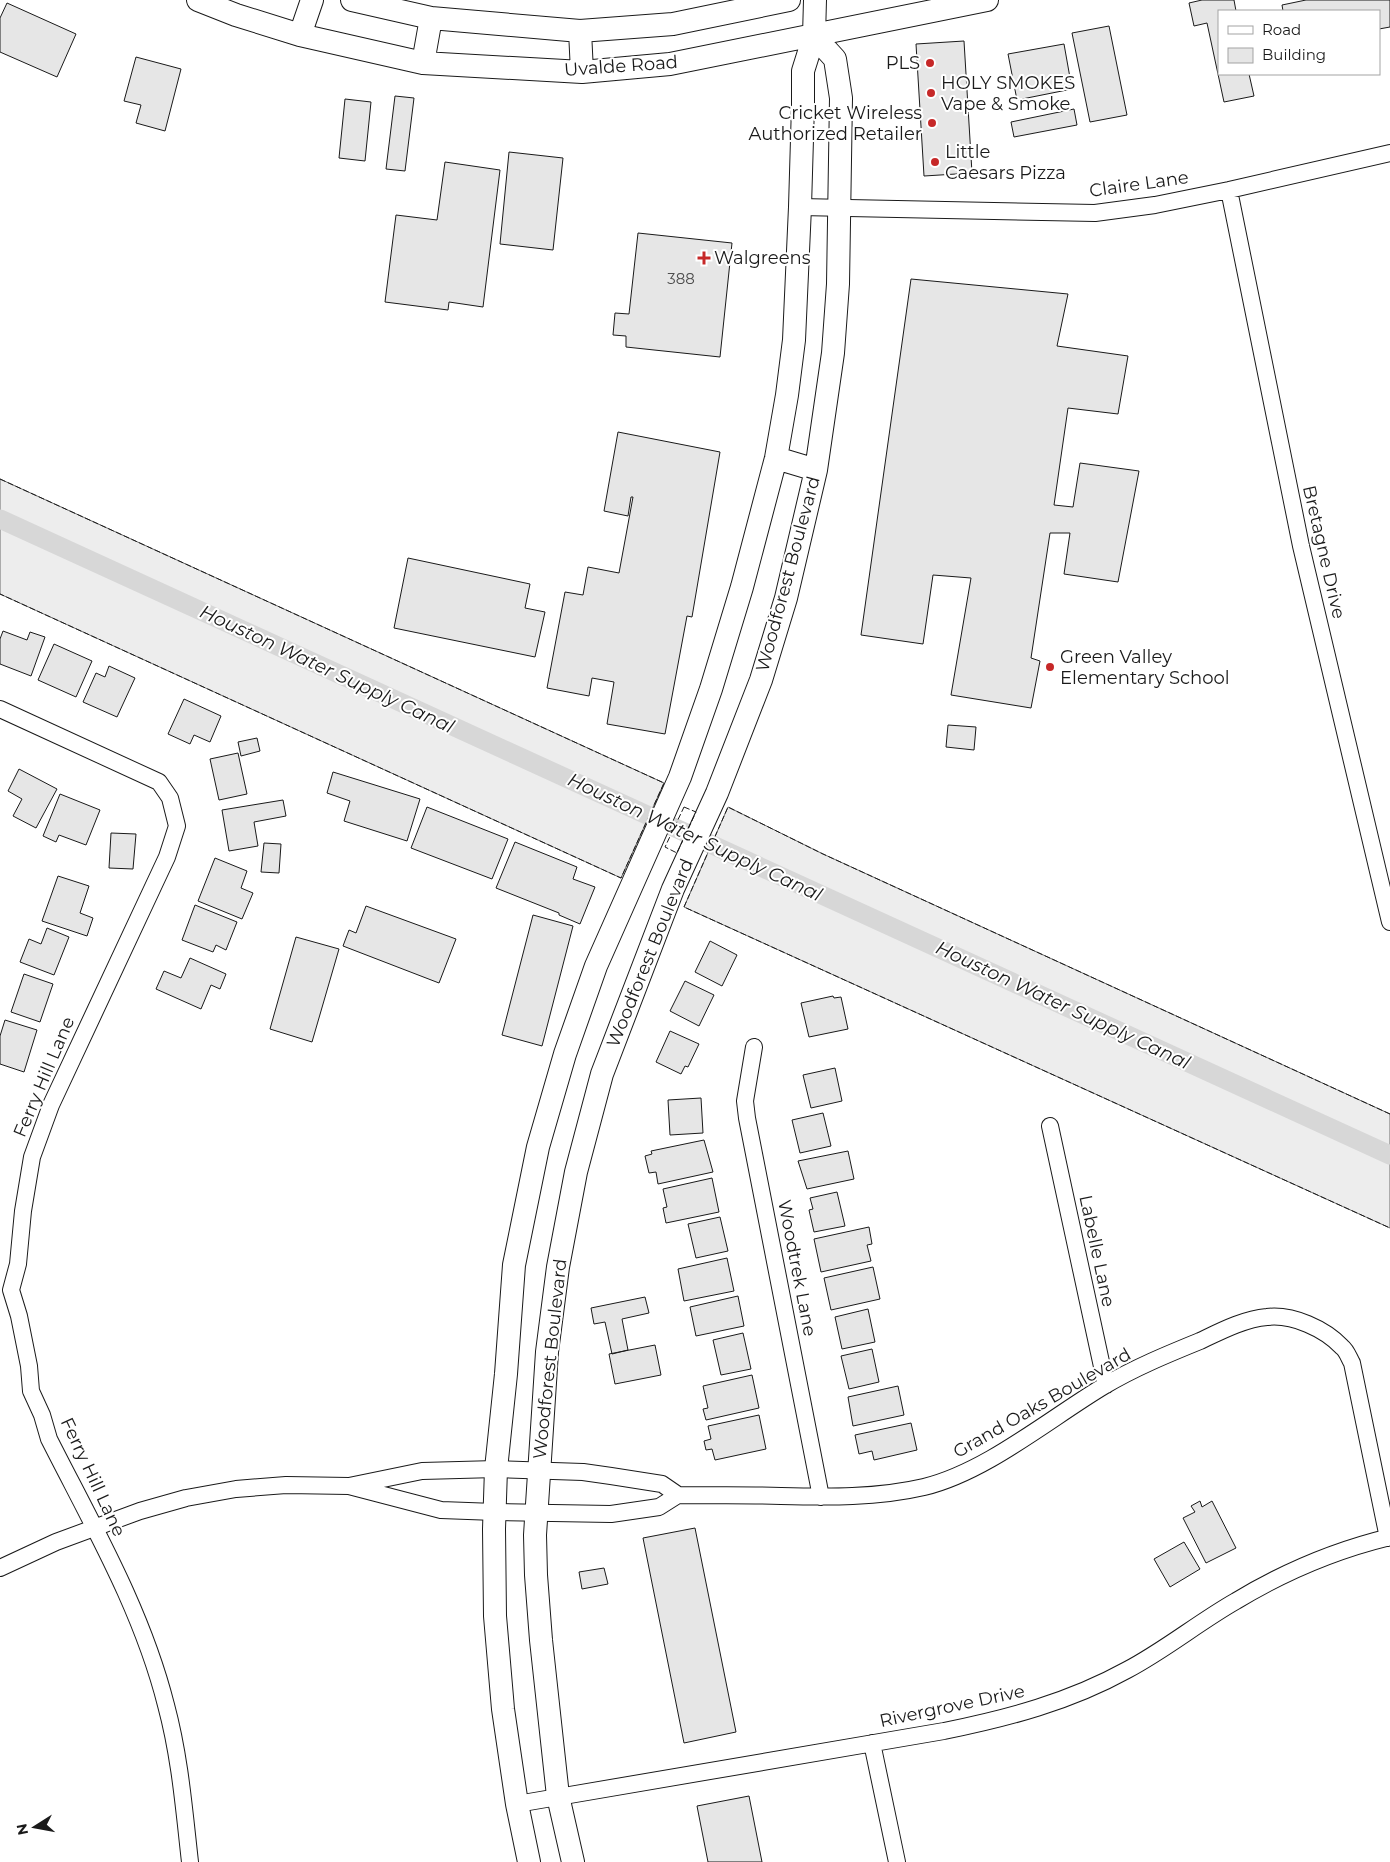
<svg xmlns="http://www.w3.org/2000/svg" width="1390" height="1862" font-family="Montserrat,sans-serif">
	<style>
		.built { fill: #ededed; stroke: #6a6a6a }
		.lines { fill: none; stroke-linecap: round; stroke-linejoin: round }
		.canal { stroke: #d7d7d7; stroke-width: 19 }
		.building { fill: #e6e6e6; stroke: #1a1a1a }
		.minor-casing { stroke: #1a1a1a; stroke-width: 18 }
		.secondary-casing { stroke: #1a1a1a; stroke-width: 24 }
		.minor { stroke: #fff; stroke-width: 16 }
		.secondary { stroke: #fff; stroke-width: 22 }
		.fence { stroke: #1a1a1a; stroke-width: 1; stroke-dasharray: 6 2.5; stroke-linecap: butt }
		.poi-dot { fill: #c62828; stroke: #fff; stroke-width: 2 }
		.labels { text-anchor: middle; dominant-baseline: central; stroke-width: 4; stroke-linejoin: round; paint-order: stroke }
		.number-label { font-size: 15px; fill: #4d4d4d }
		.poi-label { font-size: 18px; fill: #1a1a1a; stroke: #fff; text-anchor: start }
		.street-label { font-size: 18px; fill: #1a1a1a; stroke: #fff }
		.water-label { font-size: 19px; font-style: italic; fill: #1a1a1a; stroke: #fff }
	</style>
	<rect width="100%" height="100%" fill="#fff"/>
	<path class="built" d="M0,479L664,783L621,878L0,594Z
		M728,807L823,854L1390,1114V1228L684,907Z"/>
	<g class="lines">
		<path class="canal" d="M0,519L1390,1155"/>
	</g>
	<path class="building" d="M1202,0H1234L1236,11H1219V74H1249L1254,96L1224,102L1207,23L1194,26L1189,3Z
		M1306,0H1390V27L1379,29V11H1283L1282,5Z
		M7,3L76,34L57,77L0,52V18Z
		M1109,26L1127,115L1090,122L1072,33Z
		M964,41L972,173L924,176L916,44Z
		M1064,44L1072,89L1017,100L1008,54Z
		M136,57L181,69L165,131L136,123L141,105L124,101Z
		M395,96L414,98L405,171L386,169Z
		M345,99L371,102L365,161L339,158Z
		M1074,109L1077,125L1014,137L1011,122Z
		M509,152L563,158L553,250L500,244Z
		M445,162L500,170L483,307L449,302L448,310L385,302L396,215L437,220Z
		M638,233L732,243L720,357L626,347V336L613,335L615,313L629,314Z
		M911,279L1068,294L1057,346L1128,356L1118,414L1068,408L1054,505L1073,507L1080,463L1139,471L1118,582L1064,574L1070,533H1050L1031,658L1040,661L1031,708L951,695L971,578L933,575L923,644L861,635Z
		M618,432L720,452L692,617L687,616L665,734L607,724L614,682L592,678L589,696L547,688L565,592L583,595L588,567L619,573L633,497H631L628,516L604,511Z
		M408,558L530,584L525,608L545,612L535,657L394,628Z
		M3,631L27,640L30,632L45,637L31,676L0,664V639Z
		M54,644L92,661L76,697L38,680Z
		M109,666L135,678L117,717L83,702L96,673L105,677Z
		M184,699L221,716L210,742L194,735L190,744L168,734Z
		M948,725L976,727L974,750L946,747Z
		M257,738L260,751L241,756L238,742Z
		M238,753L247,794L219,800L210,759Z
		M19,769L57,789L36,828L13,816L22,799L8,791Z
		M333,772L420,799L407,841L344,821L350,801L327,793Z
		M60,794L100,810L86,845L59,835L56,842L43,836Z
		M283,800L286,816L254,822L258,846L229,851L222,810Z
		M427,807L508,839L492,879L411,848Z
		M111,833L136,834L133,869L109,868Z
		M515,842L577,867L573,879L595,887L580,924L559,915V913L496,888Z
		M264,843L281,844L279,873L261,872Z
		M215,858L247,871L241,888L253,893L242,919L198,901Z
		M58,876L89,886L80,913L93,918L87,936L42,921Z
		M195,905L237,922L226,950L216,945L213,952L182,940Z
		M366,906L456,939L439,983L343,946L349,930L356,933Z
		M533,915L573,926L542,1046L502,1035Z
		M47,928L69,937L54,975L20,962L29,939L41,944Z
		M296,937L339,949L312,1042L270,1029Z
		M710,941L737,955L722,986L695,972Z
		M190,958L226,974L220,989L211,985L201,1009L156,989L164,971L181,978Z
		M24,974L53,984L40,1022L11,1012Z
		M685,981L714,995L699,1026L670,1011Z
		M833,996L834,998L841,997L848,1029L809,1037L801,1003Z
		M5,1020L37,1030L24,1072L0,1064V1036Z
		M670,1031L699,1044L688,1067L685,1066L681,1074L656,1062Z
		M835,1068L842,1101L811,1108L803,1075Z
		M701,1098L703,1133L670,1135L668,1100Z
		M823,1113L831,1146L800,1153L792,1120Z
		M704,1140L713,1172L658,1184L656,1172L649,1173L645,1156L652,1154L651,1151Z
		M848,1151L854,1179L807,1189L798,1161Z
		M712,1178L719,1212L666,1223L663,1208L667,1207L663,1189Z
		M837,1192L845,1226L814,1232L809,1210L813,1209L810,1198Z
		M720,1217L728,1251L696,1258L688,1224Z
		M869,1227L872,1244L867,1245L871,1261L821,1272L814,1239Z
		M727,1258L734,1291L684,1301L678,1269Z
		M873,1267L880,1299L831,1310L824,1278Z
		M738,1296L744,1326L696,1336L690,1307Z
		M645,1297L649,1313L622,1319L628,1350L612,1354L605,1322L594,1324L591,1308Z
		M868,1309L875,1342L842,1349L835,1317Z
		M743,1333L751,1369L721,1375L713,1340Z
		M655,1345L661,1375L615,1384L609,1354Z
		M872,1349L879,1382L849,1389L841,1356Z
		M752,1375L759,1408L706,1420L703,1409L708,1408L703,1386Z
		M898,1386L904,1415L853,1426L848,1397Z
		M759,1415L766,1449L715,1460L712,1449L706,1450L704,1441L711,1439L708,1426Z
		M911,1423L917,1450L874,1460L872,1451L859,1454L855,1435Z
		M1200,1501L1202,1507L1212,1501L1236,1548L1206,1563L1183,1518L1195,1512L1191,1506Z
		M695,1528L736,1732L684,1743L643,1538Z
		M1184,1542L1200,1569L1170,1587L1154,1559Z
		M604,1568L608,1584L582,1589L579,1572Z
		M749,1796L762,1862H708L697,1806Z"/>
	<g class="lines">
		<g class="minor-casing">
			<path id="minor" d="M1229,190L1301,546L1390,922
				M800,207L1095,213L1155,205L1229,190L1390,153
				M0,709L159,782L170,798L177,826L167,857L51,1105L32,1157L23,1211L18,1264L11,1290L19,1316L29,1366L31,1391L42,1415L49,1439C93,1526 142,1610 166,1705C180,1757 184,1809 190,1862
				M754,1047L745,1101L747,1118L821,1497
				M1050,1126L1106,1385
				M349,1486L441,1510L495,1512L611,1514L659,1507L678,1495C712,1495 747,1495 781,1496C828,1497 877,1498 924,1487C986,1472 1049,1419 1104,1386C1134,1368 1168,1354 1200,1341C1221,1331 1244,1319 1267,1317C1293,1314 1325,1329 1342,1347C1347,1351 1349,1358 1352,1363L1388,1538
				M0,1568L56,1542L140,1511L186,1498L236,1489L286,1485L349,1486L422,1471L496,1469L583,1472L611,1476L662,1484L678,1495
				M872,1743L897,1862
				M517,1804L944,1731C1008,1718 1069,1702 1127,1670C1165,1650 1199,1622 1236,1601C1284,1572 1336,1550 1390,1537"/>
		</g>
		<g class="secondary-casing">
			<path id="secondary" d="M198,0L236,15L300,35L423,63L582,72L670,64L987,0
				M352,0L431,18L580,31L673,24L789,0
				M580,31L582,72
				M300,35L312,0
				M423,63L431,18
				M776,458L816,470
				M529,1862L517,1804L503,1709L495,1616L494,1529L496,1469L506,1374L514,1265L538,1147L565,1054L596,966L680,777L711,689L742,587L776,458L787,395L794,340L800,207L803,105V71L814,36L815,0
				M573,1862L558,1796L541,1640L536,1575L535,1535L547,1352L558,1267L576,1172L602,1074L673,889L717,793L761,680L786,598L816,470L833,353L838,284L841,98L835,59L814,36"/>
		</g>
		<use href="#minor" class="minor"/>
		<use href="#secondary" class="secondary"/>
		<path class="fence" d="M0,479L664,783L621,878L0,594
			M684,807L696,812L677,853L665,847Z
			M1390,1114L823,854L728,807L684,907L1390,1228"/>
	</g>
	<g class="poi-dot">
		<circle cx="930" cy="63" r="5"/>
		<circle cx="931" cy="93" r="5"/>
		<circle cx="932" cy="123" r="5"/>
		<circle cx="935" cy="162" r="5"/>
		<path d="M701.5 250.5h5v5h5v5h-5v5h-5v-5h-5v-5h5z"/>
		<circle cx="1050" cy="667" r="5"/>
	</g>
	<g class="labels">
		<g class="number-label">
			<text x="681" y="278">388</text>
		</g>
		<g class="poi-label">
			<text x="920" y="63" text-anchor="end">PLS</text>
			<text x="941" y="83">HOLY SMOKES<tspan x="941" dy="21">Vape &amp; Smoke</tspan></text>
			<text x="922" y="113" text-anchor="end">Cricket Wireless<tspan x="922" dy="21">Authorized Retailer</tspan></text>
			<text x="945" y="152">Little<tspan x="945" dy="21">Caesars Pizza</tspan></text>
			<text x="714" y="258">Walgreens</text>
			<text x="1060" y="657">Green Valley<tspan x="1060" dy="21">Elementary School</tspan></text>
		</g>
		<g class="street-label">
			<text transform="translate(621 66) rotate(-4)">Uvalde Road</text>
			<text transform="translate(1139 184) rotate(-8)">Claire Lane</text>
			<text transform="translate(1324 552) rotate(77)">Bretagne Drive</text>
			<text transform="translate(788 574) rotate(-75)">Woodforest Boulevard</text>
			<text transform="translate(650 953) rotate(-68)">Woodforest Boulevard</text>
			<text transform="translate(44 1077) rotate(-67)">Ferry Hill Lane</text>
			<text transform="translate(1097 1251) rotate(78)">Labelle Lane</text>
			<text transform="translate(797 1268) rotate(79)">Woodtrek Lane</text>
			<text transform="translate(550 1359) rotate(-84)">Woodforest Boulevard</text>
			<text transform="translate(1042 1403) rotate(-30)">Grand Oaks Boulevard</text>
			<text transform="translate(93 1477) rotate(65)">Ferry Hill Lane</text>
			<text transform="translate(952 1706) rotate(-12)">Rivergrove Drive</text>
		</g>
		<g class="water-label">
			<text transform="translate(327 669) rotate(25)">Houston Water Supply Canal</text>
			<text transform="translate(695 837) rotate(25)">Houston Water Supply Canal</text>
			<text transform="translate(1063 1005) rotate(25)">Houston Water Supply Canal</text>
		</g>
	</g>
	<rect x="1218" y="10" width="162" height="65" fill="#ffffff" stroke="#a3a3a3"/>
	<rect x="1228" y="26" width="25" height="8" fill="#ffffff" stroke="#a3a3a3"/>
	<text x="1262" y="35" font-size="15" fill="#1a1a1a">Road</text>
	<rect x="1228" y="48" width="25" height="15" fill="#e6e6e6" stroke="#a3a3a3"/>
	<text x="1262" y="60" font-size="15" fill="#1a1a1a">Building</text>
	<g transform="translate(35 1827) rotate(259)" stroke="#ffffff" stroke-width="4" paint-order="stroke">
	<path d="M0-4L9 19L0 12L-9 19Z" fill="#1a1a1a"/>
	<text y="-8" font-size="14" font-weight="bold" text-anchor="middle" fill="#1a1a1a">N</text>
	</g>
</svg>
